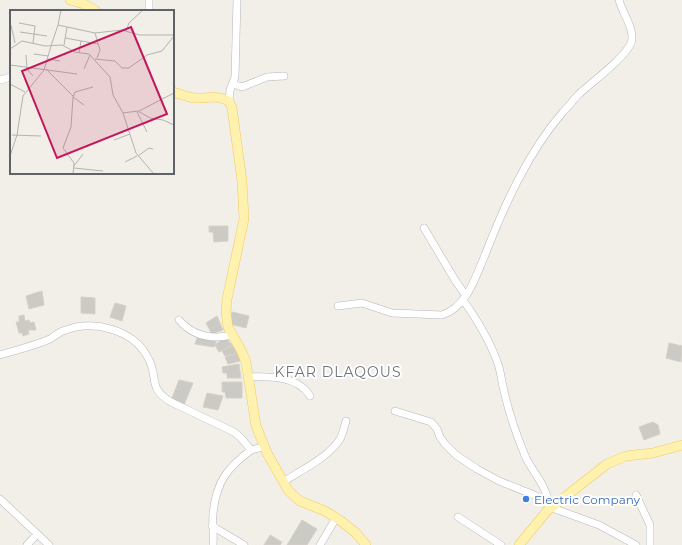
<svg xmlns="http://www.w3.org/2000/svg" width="682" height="545" font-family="Montserrat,sans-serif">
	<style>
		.building { fill: #cccac5; stroke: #d6d1c6 }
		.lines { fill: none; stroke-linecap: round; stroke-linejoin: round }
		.minor-casing { stroke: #b5b8bc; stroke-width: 8 }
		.major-casing { stroke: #f2c960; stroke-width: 10 }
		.minor { stroke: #fff; stroke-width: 7 }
		.major { stroke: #fff2af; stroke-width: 9 }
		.shop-dot { fill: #3f7fe0; stroke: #fff; stroke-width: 1.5 }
		.labels { text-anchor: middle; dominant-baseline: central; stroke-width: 4; stroke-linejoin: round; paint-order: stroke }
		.shop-label { font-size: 12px; fill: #366cbe; stroke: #fff; text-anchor: start }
		.quarter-label { font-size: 14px; letter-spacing: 1px; fill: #70757a; stroke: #fff }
		.inset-road { fill: none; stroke: #b3b3b1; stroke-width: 1 }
		.view { fill: #c2185b; fill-opacity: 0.15; stroke: #c2185b; stroke-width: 2 }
		.inset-edge { fill: none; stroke: #5f6368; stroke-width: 2 }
	</style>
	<rect width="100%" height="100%" fill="#f1efe8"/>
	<path class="building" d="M209,226H228V241L214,242L213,232H209Z
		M42,291L44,305L29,309L26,296Z
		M81,297L95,298V314L81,313Z
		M115,303L126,306L122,321L110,317Z
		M232,312L249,316L246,328L230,324Z
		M24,315L25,321L29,320L30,323L34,322L36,330H28L29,334L23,336L22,333H19L16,322H19V316Z
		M217,316L223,330L212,334L206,323Z
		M198,335L217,339L214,347L195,344Z
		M225,337L232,345L219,352L215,345Z
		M669,343L682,346L681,362L666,358Z
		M232,345L237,353L225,356L222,351Z
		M237,353L240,361L228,364L225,357Z
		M239,364L241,378H227V373H223L222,367Z
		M179,380L193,383L184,405L174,402V399L172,398Z
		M222,382H242V398H226L225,392H222Z
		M207,393L223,396L218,410L203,407Z
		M653,422L658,425L660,434L644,440L639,427Z
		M302,520L317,529L307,545H287Z
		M270,535L282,542L280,545H264Z"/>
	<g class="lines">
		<g class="minor-casing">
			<path id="minor" d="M149,0V11
				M0,80L11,77
				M233,84L242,87L267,77L284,76
				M229,101L230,90L235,77L237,0
				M424,228L455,280L466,296
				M463,300C478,321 491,342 499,367C501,375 502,383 504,391C509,413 517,437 526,458C534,474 546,485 549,504
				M338,306L362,303L392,313L442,315C467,307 476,276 485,255C504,206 528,152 563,112C569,106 574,99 579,94C593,81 624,59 631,43C636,31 622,12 619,0
				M179,320C193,336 211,340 232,335
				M0,355C16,350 34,346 50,339C55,336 60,331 66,330C93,320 132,329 147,356C160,377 146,387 171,402L234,432L241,438L251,450L263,447
				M249,377C270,376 298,376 310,396
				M395,411L431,422L437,429L440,437L445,444L456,455L477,469L499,481L534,495L555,509L599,525L636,545
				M283,482C300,471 329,457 340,439C343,434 344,427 346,421
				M636,495L650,525V545
				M0,499L49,545
				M458,517L501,545
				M212,526L244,545
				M27,545L37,534
				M213,545C214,535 212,524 213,514C216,482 227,468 251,450
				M320,545L336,518"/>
		</g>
		<g class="major-casing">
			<path id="major" d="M70,0L84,4L96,11
				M173,92C180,94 187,97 195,98C209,99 214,94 229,101L232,108L242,181L244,219L227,299L226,312L228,327L242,352L246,362L256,426L267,453L288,490L294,496L300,501L325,511L341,521L356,533L366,545
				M519,545L547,511L607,464L626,456L653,453L682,445"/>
		</g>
		<use href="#minor" class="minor"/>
		<use href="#major" class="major"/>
	</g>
	<circle class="shop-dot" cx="526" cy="499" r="4"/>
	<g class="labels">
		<g class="shop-label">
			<text x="534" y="499">Electric Company</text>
		</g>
		<g class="quarter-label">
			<text x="338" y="372">KFAR DLAQOUS</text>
		</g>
	</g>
	<g transform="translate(10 10)">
		<rect width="164" height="164" fill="#f1efe8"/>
		<path class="inset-road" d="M9,13L25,16L23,33M1,15L5,33M48,15L51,0M116,21L119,13L133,0M10,22L37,26M85,23L90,40L87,48M55,28L88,34M54,35L57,17M41,36L48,15L85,23L112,20L129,25H164M0,39L12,31L35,36L52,35L65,42L79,44L100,67L103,85L113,103L128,101L140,108L153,110L164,115M69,43L71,31M24,44L38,46M16,45L17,59L23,66M38,49L50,51M85,49L105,51L112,58H119L137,45L152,41L164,26M0,55L67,64M36,59L63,86M74,59L80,45M0,74L15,82M63,87L74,95M129,101L164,83M127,102L137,122M113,103L126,143L144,164M2,125L31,126M104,130L120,124M0,146L7,125L13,86L34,60L41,36M128,146L139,138L143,139M115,152L127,146M64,156L73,144M64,158L93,161M63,164L64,153L53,138L61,117L63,87L65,82L83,77"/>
		<path class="view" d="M121,17L157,104L47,148L12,61Z"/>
		<rect width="164" height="164" class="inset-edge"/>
	</g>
</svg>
